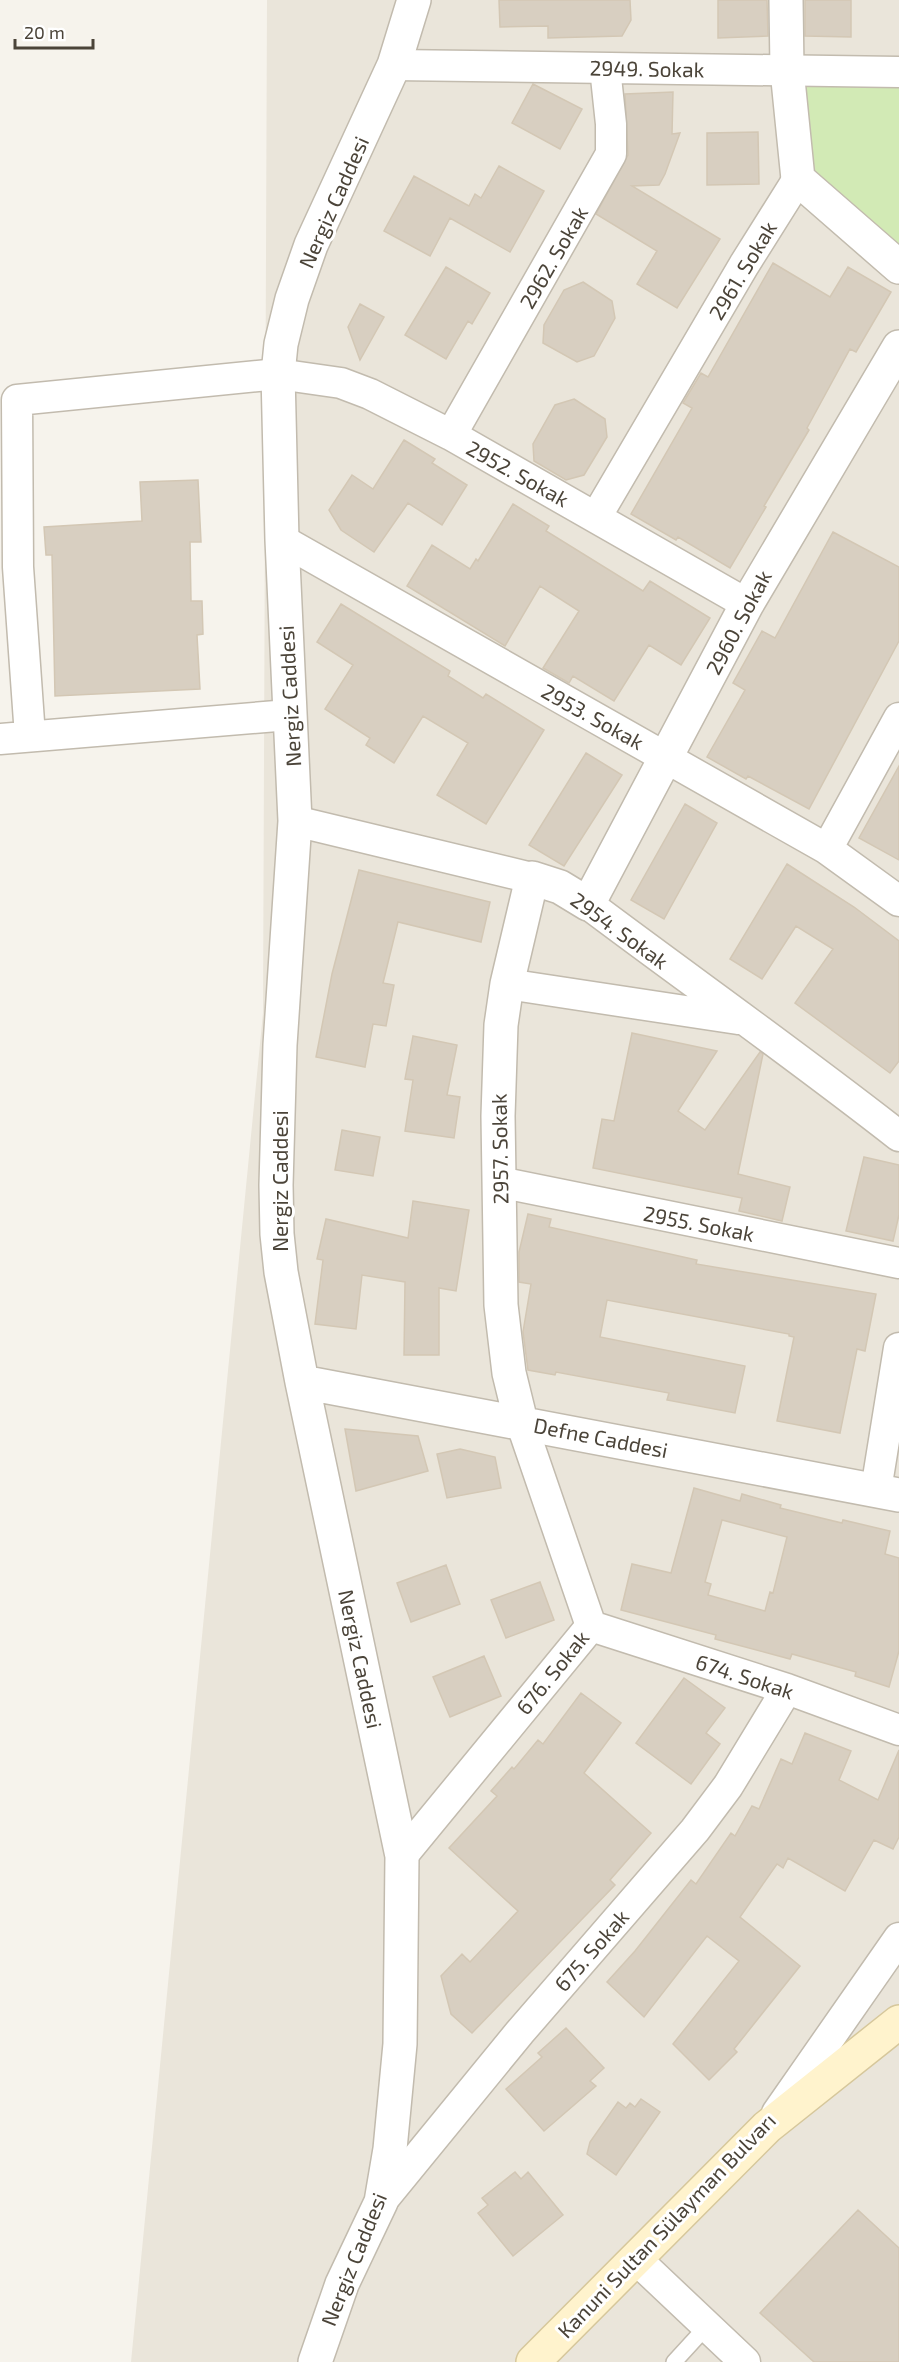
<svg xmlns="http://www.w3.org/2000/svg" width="899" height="2362" font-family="'Exo 2',sans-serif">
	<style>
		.residential { fill: #eae5da }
		.green { fill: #d2eab5 }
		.building { fill: #d8cfc1; stroke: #d3c7b4; stroke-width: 1.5; fill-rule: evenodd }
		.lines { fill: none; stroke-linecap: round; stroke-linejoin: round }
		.service-casing { stroke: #c2bbae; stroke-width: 18 }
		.minor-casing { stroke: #c2bbae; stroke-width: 33 }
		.tertiary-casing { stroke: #c2bbae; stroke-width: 36 }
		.secondary-casing { stroke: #d6c79b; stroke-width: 36 }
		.service { stroke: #fff; stroke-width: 15 }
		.minor { stroke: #fff; stroke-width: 30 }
		.tertiary { stroke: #fff; stroke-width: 33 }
		.secondary { stroke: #fff3cd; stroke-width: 33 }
		.labels { text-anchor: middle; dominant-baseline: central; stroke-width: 6; stroke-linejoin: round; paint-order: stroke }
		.street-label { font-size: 21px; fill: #4b4439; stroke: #fff }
	</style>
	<rect width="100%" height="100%" fill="#f6f3ec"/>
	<path class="residential" d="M267,0H899V2362H131L263,1013Z"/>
	<path class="green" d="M804,85H899V254L815,185Z"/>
	<path class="building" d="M499,0H630L631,20L622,36L548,38V26L500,27Z
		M718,0H767L768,36L718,38Z
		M805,0H851V37L805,36Z
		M533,84L582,109L560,149L512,123Z
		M673,92L672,134L680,133L665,174L659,185L632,186L720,239L677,308L637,284L657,251L596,214L628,155L625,94Z
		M758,132L759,184L707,185V133Z
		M499,166L544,191L510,252L450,218L430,256L384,231L414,176L469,206L475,194L481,198Z
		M773,263L830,297L848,267L891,292L856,352L850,349L807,428L809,430L764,506L766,507L730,568L678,537L676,540L631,514L692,408L683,403L701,373L708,377Z
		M446,267L490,293L472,324L468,321L446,359L405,335Z
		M583,282L612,301L615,318L594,356L577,362L543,343L544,325L564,290Z
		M360,304L384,317L360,360L348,327Z
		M574,399L605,419L607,437L584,475L566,480L534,461L533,444L555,405Z
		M404,440L435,459L432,463L467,485L442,525L408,503L374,552L341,530L329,510L352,475L373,489Z
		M198,480L201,542H190L191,601H202L203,634L197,635L200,689L55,696L52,555H46L44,527L142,521L140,482Z
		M513,504L549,526L546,531L643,591L650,581L710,618L681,665L649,645L614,701L573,676L569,683L543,668L579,611L540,586L505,646L407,586L432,545L470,569L476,559L478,561Z
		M833,532L899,567V641L809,809L748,776L746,779L707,757L745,690L733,683L762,631L775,638Z
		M341,604L450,671L448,676L483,698L486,694L544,730L486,824L437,795L468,743L423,716L394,763L366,745L370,738L325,709L353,665L317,642Z
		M586,753L622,775L564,866L529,845Z
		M899,766V860L859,838Z
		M685,804L717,823L664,919L631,900Z
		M787,864L854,907L899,941V1061L890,1073L795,1003L833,949L796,926L762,979L730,959Z
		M359,870L490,902L481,942L398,922L383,983L394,985L386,1026L373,1024L365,1067L316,1057L332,974Z
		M632,1033L717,1051L678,1111L705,1130L760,1052L763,1054L738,1174L790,1187L782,1221L739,1211L742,1198L593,1168L602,1119L614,1121Z
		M413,1036L457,1045L447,1095L460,1097L454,1138L405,1131L413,1080L405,1079Z
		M342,1130L380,1137L373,1176L335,1170Z
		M864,1157L899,1165V1215L893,1241L846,1231Z
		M413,1201L469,1210L456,1291L439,1288V1355H404L405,1282L362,1275L356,1329L315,1324L323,1260L317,1259L326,1219L408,1238Z
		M528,1214L551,1219L549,1227L697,1260L696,1264L876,1294L865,1351L857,1349L840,1433L777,1421L794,1337L789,1336V1334L607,1300L600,1337L745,1366L735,1413L667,1400L669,1393L556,1372L555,1375L528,1370L523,1332L531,1284L519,1282V1252Z
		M345,1429L418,1436L428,1471L356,1491Z
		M460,1449L495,1457L501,1488L447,1498L437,1454Z
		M694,1488L740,1501L742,1494L781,1505L780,1508L842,1523L843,1520L890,1531L885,1554L899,1558V1651L889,1687L855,1676L856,1672L792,1654L790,1659L715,1639L716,1635L621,1610L632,1564L671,1573ZM722,1520L787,1537L773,1593L770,1592L765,1611L708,1595L711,1584L705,1582Z
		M446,1565L460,1604L411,1622L397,1583Z
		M540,1582L554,1620L506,1638L491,1600Z
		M484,1656L501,1696L450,1717L433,1677Z
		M684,1678L725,1708L706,1733L720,1744L691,1784L636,1743Z
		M581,1693L621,1723L584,1773L651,1833L610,1880L615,1885L472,2033L451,2014L441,1976L462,1954L470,1962L518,1911L449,1848L497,1796L491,1791L512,1767L514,1769L538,1740L543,1744Z
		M805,1733L851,1751L839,1780L878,1800L899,1750V1837L893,1849L874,1840L845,1891L788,1858L783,1868L777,1864L740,1917L800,1966L734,2049L737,2052L709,2080L673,2044L739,1961L707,1936L644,2017L607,1982L635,1951L691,1880L696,1884L731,1833L735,1836L752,1806L759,1809L781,1759L792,1764Z
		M566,2028L604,2068L590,2081L596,2086L544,2131L506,2089L542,2057L538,2053Z
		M641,2099L660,2112L616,2175L587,2154L590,2142L618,2102L626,2108L630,2103L635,2107Z
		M515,2172L521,2179L528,2172L563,2215L513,2256L478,2213L488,2205L482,2198Z
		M858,2210L899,2248V2362H814L760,2313Z"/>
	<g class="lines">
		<g class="service-casing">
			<path id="service" d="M674,2362L707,2326"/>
		</g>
		<g class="minor-casing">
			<path id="minor" d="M394,65L899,72
				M451,435L611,154V124L605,68
				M596,517L744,265L798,179
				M282,540L827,849L899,901
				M30,736L18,567L17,400L278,374L341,383L370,394L451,435L747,604
				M0,739L289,715
				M295,821L532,878
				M827,849L899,718
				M588,904C692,982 797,1056 899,1136
				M507,984L738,1019
				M499,1182L899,1263
				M876,1490L899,1348
				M591,1626L787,1689L899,1730
				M402,1856L591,1626L521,1422
				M777,2113L899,1938
				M381,2202L520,2032L695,1830L728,1786L787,1689
				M636,2259L745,2362"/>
		</g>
		<g class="tertiary-casing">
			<path id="tertiary" d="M786,0L787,70L798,179L899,267
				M302,1382L899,1495
				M521,1422L509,1373L501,1305L498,1116L501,1025L507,984L532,878L560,887L588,904L747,604L899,347
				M315,2362L342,2284L381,2202L390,2149L400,2044L402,1856L302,1382L281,1272L277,1234L276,1185L280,1045L295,821L282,540L278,374L281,344L292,299L311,245L394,65L414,0"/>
		</g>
		<g class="secondary-casing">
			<path id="secondary" d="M533,2362L767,2127L899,2022"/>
		</g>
		<use href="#service" class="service"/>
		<use href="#minor" class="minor"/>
		<use href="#tertiary" class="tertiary"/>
		<use href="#secondary" class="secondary"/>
	</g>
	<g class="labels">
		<g class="street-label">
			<text transform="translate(647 68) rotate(1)">2949. Sokak</text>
			<text transform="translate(333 202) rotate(-66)">Nergiz Caddesi</text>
			<text transform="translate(553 257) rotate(-60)">2962. Sokak</text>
			<text transform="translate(742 270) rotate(-59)">2961. Sokak</text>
			<text transform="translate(518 473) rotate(29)">2952. Sokak</text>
			<text transform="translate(738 622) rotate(-62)">2960. Sokak</text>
			<text transform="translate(289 696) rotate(-93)">Nergiz Caddesi</text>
			<text transform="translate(593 716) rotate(29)">2953. Sokak</text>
			<text transform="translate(620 930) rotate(36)">2954. Sokak</text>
			<text transform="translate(499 1149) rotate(-91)">2957. Sokak</text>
			<text transform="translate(279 1181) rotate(-90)">Nergiz Caddesi</text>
			<text transform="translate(699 1223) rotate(11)">2955. Sokak</text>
			<text transform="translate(601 1437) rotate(11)">Defne Caddesi</text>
			<text transform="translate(361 1659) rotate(78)">Nergiz Caddesi</text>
			<text transform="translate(552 1672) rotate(-51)">676. Sokak</text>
			<text transform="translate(745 1676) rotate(18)">674. Sokak</text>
			<text transform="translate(591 1950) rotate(-49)">675. Sokak</text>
			<text transform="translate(666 2225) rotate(-46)">Kanuni Sultan Sülayman Bulvarı</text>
			<text transform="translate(353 2259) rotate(-68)">Nergiz Caddesi</text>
		</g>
	</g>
	<path d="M15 39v9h78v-9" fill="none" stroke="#4b4439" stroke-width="3"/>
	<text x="24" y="39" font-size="18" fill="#4b4439" stroke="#ffffff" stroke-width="4.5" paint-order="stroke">20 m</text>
</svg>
